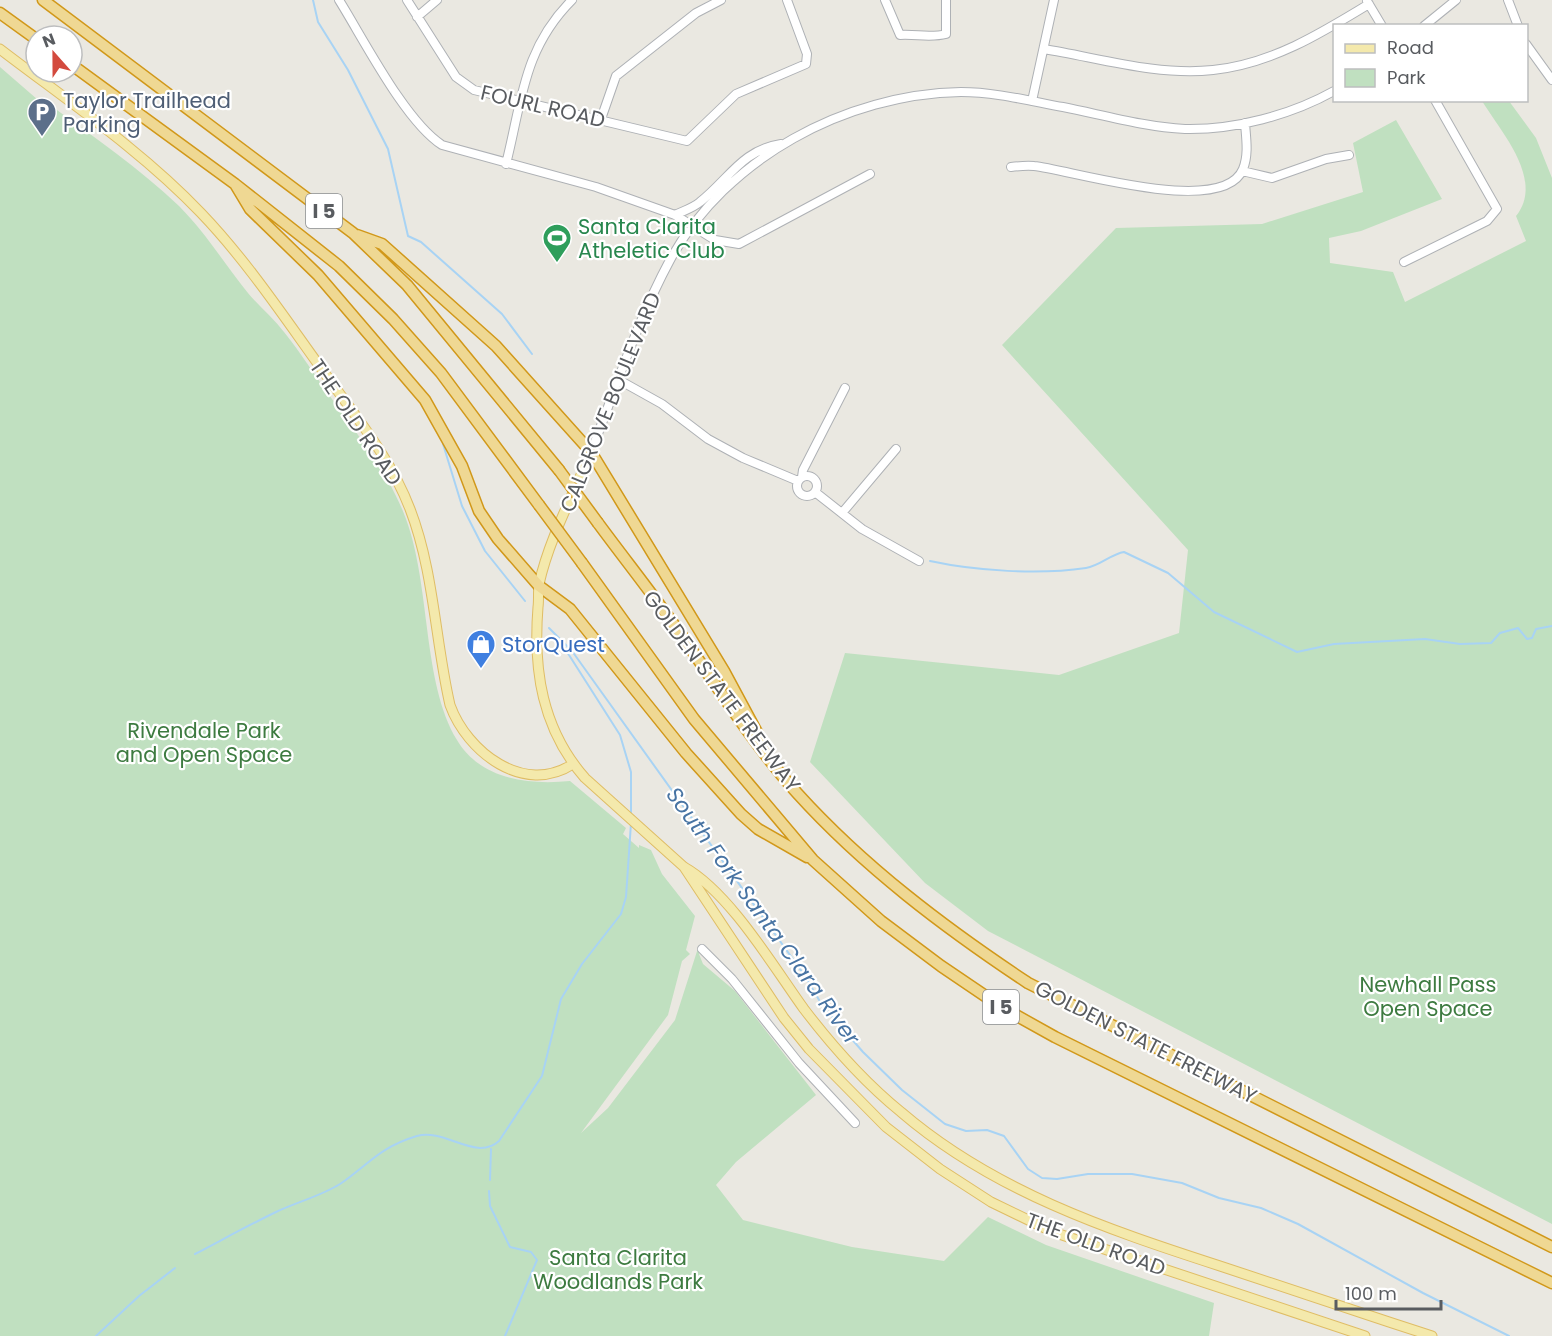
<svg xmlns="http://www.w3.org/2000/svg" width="1552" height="1336" font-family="Poppins,sans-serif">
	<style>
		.green { fill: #c0e0c0 }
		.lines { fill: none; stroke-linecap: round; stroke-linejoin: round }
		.stream { stroke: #a8d3f4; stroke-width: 2 }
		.minor-casing { stroke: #aeb1b5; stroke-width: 10 }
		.major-casing { stroke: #dfbd65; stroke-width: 11 }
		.highway-casing { stroke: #d1981a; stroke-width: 13 }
		.minor { stroke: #fff; stroke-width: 8 }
		.major { stroke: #f4e9ac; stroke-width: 9 }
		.highway { stroke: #efd893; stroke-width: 10 }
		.highway-bridge-casing { stroke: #d1981a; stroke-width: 13; stroke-linecap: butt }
		.highway-bridge { stroke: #efd893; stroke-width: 10 }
		.labels { text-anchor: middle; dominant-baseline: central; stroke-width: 4.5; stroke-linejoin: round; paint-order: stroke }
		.shield { fill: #fff; stroke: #8b8d90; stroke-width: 1.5 }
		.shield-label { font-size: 20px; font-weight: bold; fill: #595c60 }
		.service-label { font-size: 21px; fill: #4e5e75; stroke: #fff; text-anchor: start }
		.street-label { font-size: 21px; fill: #595c60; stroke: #fff }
		.leisure-label { font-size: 21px; fill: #27864d; stroke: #fff; text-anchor: start }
		.shop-label { font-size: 21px; fill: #366cbe; stroke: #fff; text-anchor: start }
		.park-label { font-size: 21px; fill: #3d7b40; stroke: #fff }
		.water-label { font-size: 22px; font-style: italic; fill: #4874a3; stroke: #fff }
	</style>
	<rect width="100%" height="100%" fill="#eae8e1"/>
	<path class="green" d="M0,67L45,106L50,105C94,137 139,168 179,206C204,231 222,260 244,288C256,304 272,316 284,332C301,353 316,377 332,399C359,437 390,475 406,519C431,587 422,682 457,740C481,780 529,785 570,781L626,828L623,834L639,848V845L651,850L662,874L695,916L686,950L690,954L682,961L668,1015L581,1133L608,1108L675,1020L699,945V954L703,964L735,991L816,1095L736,1162L716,1185L743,1220L852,1247L944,1261L988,1217L1046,1245L1214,1303L1209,1336H0Z
		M1482,101H1509L1536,138L1552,178V1224L988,931L925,883L810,762L845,653L1059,675L1179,633L1188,550L1002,345L1116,228L1262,224L1363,192L1353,143L1396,120L1442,199L1361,231L1329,238L1330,263L1393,272L1405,302L1526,241L1516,216C1545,180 1501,132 1482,101Z"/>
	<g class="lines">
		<path class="stream" d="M313,0L318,22L348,70L388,149L408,236L421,242L502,314L532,354
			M443,444L462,506L485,551L525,601
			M930,561C976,571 1039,575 1086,568C1100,566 1111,554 1124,552L1168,573L1214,612L1297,652L1334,644L1425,639L1460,644L1491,643L1500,633L1518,628L1527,639L1532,638L1536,629L1552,626
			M549,628L572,651L805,976L822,1005L863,1052L902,1090L945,1124L966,1131L987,1130L1004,1136L1028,1169L1042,1178L1057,1179L1088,1174H1132L1182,1183L1219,1198L1261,1208L1298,1224L1423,1293L1509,1336
			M562,644L620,735L631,772V814
			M490,1180L491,1149
			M489,1191L490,1206L510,1247L531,1252L537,1260L505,1336
			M195,1254C222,1240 249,1225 276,1212C297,1202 321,1196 340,1184C369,1164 380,1147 417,1136C445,1128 476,1162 499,1141L542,1076L561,999L582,964L621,914L626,897L631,823
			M96,1336L139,1296L175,1268"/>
		<g class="minor-casing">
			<path id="minor" d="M339,0C364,40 405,121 442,145L596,187L675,215L715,240L739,244L870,174
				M407,0L456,77L474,90L687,141L736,94L806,64L807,54L787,0
				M885,0L900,35C916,34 931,38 946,34V0
				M1508,0L1518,26
				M1367,1L1382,26
				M417,17L437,0
				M1424,26L1456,0
				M1526,44L1552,80
				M1044,49C1099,58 1157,76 1213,70C1271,64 1320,34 1369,4
				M1032,101L1054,0
				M601,119L616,76L696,13L721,0
				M506,164C522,101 523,49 572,0
				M1011,167C1019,166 1027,165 1034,166C1072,170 1223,218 1243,169C1249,154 1246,138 1245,123
				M1242,171L1272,178L1326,159L1349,155
				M675,215C683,211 693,208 700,202C729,179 742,150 781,144
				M1404,262L1487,221L1497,209L1435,100
				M619,380L662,404L708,439L743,458L798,481
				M591,452C616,388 637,321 670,260C726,158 846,94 961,92C995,92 1030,101 1063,107C1103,115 1145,127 1185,129C1235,130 1291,115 1334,91
				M797 486a10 10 0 1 1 20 0a10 10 0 1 1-20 0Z
				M802,477L803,470L845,388
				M815,492L862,529L919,561
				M842,513L896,449
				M702,949L732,979L799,1063L855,1123"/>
		</g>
		<g class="major-casing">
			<path id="major" d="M0,49C68,101 142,151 201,213C248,262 286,320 326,375C357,418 391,459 410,509C434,571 435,640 450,705C467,752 524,796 573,764
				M591,452C573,495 549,539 539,584C538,592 539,600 538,607C533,670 542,729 585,778L684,867C730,893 773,966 804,1009C833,1047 864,1082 901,1112C993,1191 1106,1229 1220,1266C1290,1289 1361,1313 1432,1336
				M684,867L784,1018L809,1049L886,1127L940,1169L991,1202L1053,1232L1365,1336"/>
		</g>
		<g class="highway-casing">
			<path id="highway" d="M43,0L353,233L407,285L559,470
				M0,13L36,39
				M72,65L235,184L339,266L393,319L441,373L539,505
				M235,184L250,209L318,275L425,400L462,466L479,511L498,539L539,586L570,609L686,753L741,814L758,829L807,857
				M357,235L382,244L496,346L591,452L724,671L761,740
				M598,523C626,561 655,597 682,636C719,689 754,745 797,793C864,867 945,928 1028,983L1552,1247
				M582,563L694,719L813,860L881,921L941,966L1003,1008L1055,1037L1552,1283"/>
		</g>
		<use href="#minor" class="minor"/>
		<use href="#major" class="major"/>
		<use href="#highway" class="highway"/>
		<g class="highway-bridge-casing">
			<path id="highway-bridge" d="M559,470L598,523
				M539,505L582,563"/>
		</g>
		<use href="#highway-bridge" class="highway-bridge"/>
	</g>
	<defs>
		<g id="parking-pin" transform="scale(1.5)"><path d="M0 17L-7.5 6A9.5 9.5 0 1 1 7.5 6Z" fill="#5c6f8a" stroke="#fff"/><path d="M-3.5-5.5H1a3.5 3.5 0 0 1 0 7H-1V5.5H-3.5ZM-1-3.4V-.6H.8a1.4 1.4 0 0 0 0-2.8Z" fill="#fff"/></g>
		<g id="stadium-pin" transform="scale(1.5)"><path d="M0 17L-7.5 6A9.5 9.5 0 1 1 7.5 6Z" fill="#2e9e5b" stroke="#fff"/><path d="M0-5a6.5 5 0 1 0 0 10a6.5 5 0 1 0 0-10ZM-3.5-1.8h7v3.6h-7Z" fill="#fff"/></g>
		<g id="shop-pin" transform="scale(1.5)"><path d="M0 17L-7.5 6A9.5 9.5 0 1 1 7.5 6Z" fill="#3f7fe0" stroke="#fff"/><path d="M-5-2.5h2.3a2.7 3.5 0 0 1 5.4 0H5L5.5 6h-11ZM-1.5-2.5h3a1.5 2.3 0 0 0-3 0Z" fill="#fff"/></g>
	</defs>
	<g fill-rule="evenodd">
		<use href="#parking-pin" x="42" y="112"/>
		<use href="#stadium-pin" x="557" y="238"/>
		<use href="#shop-pin" x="481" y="644"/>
	</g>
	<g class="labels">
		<g class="shield">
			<rect x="306" y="194" width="36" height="34" rx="4.5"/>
			<rect x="983" y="990" width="36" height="34" rx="4.5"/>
		</g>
		<g class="shield-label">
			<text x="324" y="211">I 5</text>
			<text x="1001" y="1007">I 5</text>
		</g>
		<g class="service-label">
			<text x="63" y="100">Taylor Trailhead<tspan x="63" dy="24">Parking</tspan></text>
		</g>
		<g class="street-label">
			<text transform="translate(543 106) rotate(13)">FOURL ROAD</text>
			<text transform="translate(610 402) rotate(-68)">CALGROVE BOULEVARD</text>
			<text transform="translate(356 422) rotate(56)">THE OLD ROAD</text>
			<text transform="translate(722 691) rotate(53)">GOLDEN STATE FREEWAY</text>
			<text transform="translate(1146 1042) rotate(27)">GOLDEN STATE FREEWAY</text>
			<text transform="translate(1096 1244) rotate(20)">THE OLD ROAD</text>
		</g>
		<g class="leisure-label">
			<text x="578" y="226">Santa Clarita<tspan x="578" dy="24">Atheletic Club</tspan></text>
		</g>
		<g class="shop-label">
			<text x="502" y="644">StorQuest</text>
		</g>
		<g class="park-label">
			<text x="204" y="730">Rivendale Park<tspan x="204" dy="24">and Open Space</tspan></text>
			<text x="1428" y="984">Newhall Pass<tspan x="1428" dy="24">Open Space</tspan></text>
			<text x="618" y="1257">Santa Clarita<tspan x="618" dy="24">Woodlands Park</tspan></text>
		</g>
		<g class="water-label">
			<text transform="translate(763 916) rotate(54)">South Fork Santa Clara River</text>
		</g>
	</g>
	<rect x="1333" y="24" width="195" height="78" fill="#ffffff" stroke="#bdbebf" stroke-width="1.5"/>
	<rect x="1345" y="44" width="30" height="9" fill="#f4e9ac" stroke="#bdbebf" stroke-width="1.5"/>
	<text x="1387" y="54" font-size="18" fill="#595c60">Road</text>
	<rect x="1345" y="69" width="30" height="18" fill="#c0e0c0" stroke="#bdbebf" stroke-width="1.5"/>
	<text x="1387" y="84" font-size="18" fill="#595c60">Park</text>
	<g transform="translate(54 54) rotate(339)"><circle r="28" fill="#ffffff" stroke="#bdbebf" stroke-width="1.5"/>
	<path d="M0-4.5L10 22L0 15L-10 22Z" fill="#d34a3e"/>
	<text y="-9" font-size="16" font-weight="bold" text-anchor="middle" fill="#595c60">N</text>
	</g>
	<path d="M1336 1300v9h105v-9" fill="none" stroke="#595c60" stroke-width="3"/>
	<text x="1345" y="1300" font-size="18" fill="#595c60" stroke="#ffffff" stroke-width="4.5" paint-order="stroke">100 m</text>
</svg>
